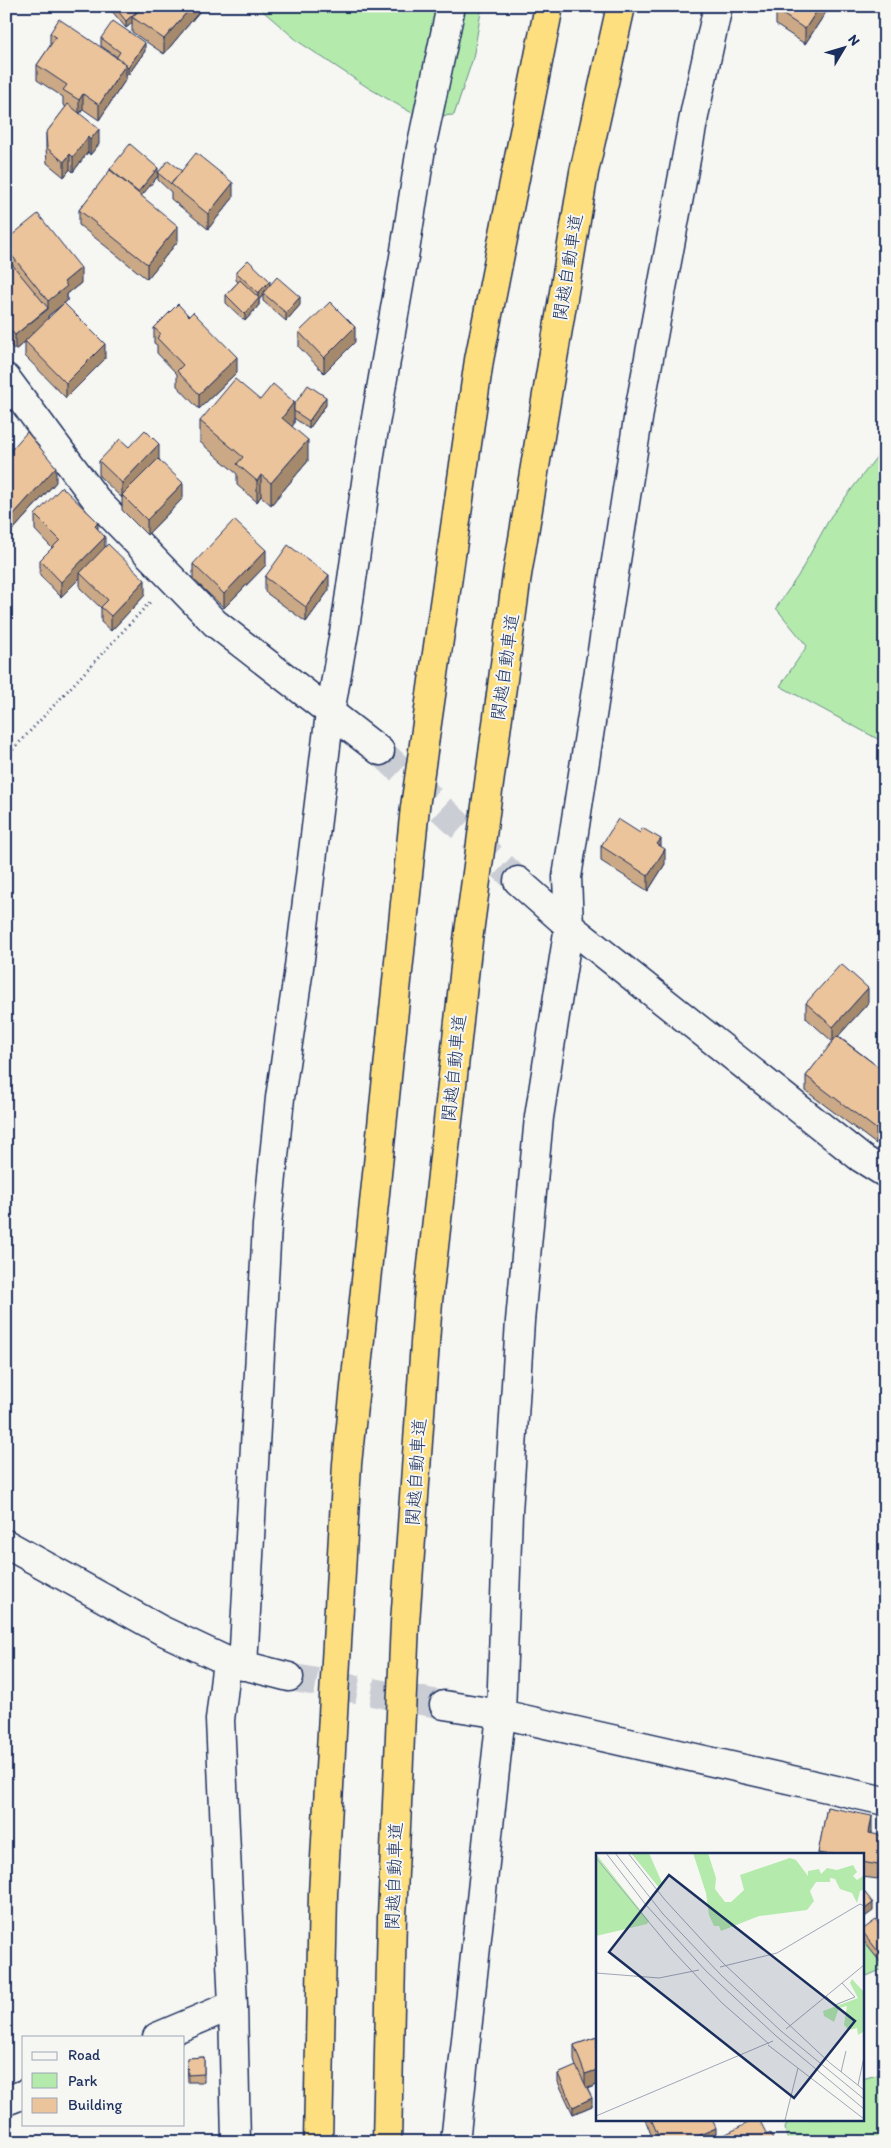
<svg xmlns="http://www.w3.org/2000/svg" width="891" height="2148" font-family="Itim,'Klee One',sans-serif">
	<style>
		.green { fill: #b4ebad; stroke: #688d86 }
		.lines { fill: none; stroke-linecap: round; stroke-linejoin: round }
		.minor-tunnel { stroke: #caced4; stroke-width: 28; stroke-dasharray: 28 14; stroke-linecap: butt }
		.minor-casing { stroke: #1b2f5e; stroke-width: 31 }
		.highway-casing { stroke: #1b2f5e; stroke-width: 31 }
		.path { stroke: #1b2f5e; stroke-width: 3; stroke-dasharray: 1 4; stroke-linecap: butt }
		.minor { stroke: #f6f6f2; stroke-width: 28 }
		.highway { stroke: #fedf80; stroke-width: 28 }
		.wall { fill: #cba986; stroke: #1b2f5e }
		.shaded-wall { fill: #a5896d; stroke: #1b2f5e }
		.building { fill: #ecc49c; stroke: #1b2f5e }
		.labels { text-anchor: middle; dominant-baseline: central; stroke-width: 4; stroke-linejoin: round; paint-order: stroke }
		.street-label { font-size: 18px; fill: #1b2f5e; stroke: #f6f6f2 }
		.inset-road { fill: none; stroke: #9ea6b7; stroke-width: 1 }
		.view { fill: #1b2f5e; fill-opacity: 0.15; stroke: #1b2f5e; stroke-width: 2.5 }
		.inset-edge { fill: none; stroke: #1b2f5e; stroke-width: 2.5 }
	</style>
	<rect width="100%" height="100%" fill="#f6f6f2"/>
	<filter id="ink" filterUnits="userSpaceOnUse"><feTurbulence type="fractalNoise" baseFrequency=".02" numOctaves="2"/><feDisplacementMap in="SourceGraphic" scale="10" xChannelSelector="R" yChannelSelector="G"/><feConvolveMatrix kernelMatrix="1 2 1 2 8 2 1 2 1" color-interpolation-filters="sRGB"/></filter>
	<g filter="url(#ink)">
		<path class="green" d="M257,6H482L473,58L454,115L419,117L367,87L299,42Z
			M885,446V743L780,686L807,646L776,608L798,576L831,516Z
			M862,1929L885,1937V1968L862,1978Z
			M885,2073V2142H788L785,2128L790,2119H862V2079Z"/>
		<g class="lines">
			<path class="minor-tunnel" d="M380,751L518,881
				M289,1677L444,1705"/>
			<g class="minor-casing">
				<path id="minor" d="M6,378L98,502L215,623L380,751
					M518,881L569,926L861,1158L885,1173
					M6,1544L161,1630L227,1661L289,1677
					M227,1661L220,1720L233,2005L236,2142
					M243,1666L267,1225L280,1098L298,975L330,713L346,621L372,441L404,257L421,148L451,6
					M444,1705L501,1714L885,1801
					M157,2037L233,2005
					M6,2101L24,2094
					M455,2142L501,1714L508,1512L520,1321L539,1117L569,926L567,877L640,406L695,111L718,6"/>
			</g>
			<g class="highway-casing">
				<path id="highway" d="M318,2142L323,1894L347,1464L415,807L479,360L549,6
					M387,2142L392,1917L405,1623L428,1301L468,940L517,575L584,172L621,6"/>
			</g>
			<path class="path" d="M6,757L151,601"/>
			<use href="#minor" class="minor"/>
			<use href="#highway" class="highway"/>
		</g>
		<path class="wall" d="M111,6H204L164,54L132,32V23L126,28L111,10Z
			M778,6H830L805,44L776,25V10Z
			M50,33L116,58L117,57L101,46V38L145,51L128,75L126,74V79L99,120L83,109L80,114L99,144L90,155L88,152L73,172L70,169L64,177L47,163L46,148V133L66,107L63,105V97L37,80V65L50,46Z
			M110,169L158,172L182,171L233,198L208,229L171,199V192L158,180V176L141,196L178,241L147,279L79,225V210L110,171Z
			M6,240L81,283L67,294V301L48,316V319L105,359L66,398L25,356V342L15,350L6,340Z
			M236,272L270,286L300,305L286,321L263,301V295L259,300V305L245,321L226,303V295L238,282L236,280Z
			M154,328L237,372L199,409L177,386V374L157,353V345L154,343Z
			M299,332L355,342L324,373L299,347Z
			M260,400L294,405H326L309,429L294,418V424L292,426L308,461L271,505L261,496L257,502L237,485V474L200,442V421Z
			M129,447L159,459L183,498L147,535L122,510V498L99,476V461Z
			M6,456L56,482L13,530L6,524Z
			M35,515L98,530L105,547L145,595L111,631L101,622V608L80,588V578L61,597L40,575V560L52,548L35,530Z
			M193,564L266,565L224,608L193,579Z
			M265,577L329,590L306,622L265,592Z
			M601,846L665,864L648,891L601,861Z
			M806,1003H868L838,1036L885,1072V1132L876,1144L806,1091V1076L833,1042L806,1018Z
			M827,1807L872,1831V1834L883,1851L878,1879L862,1877V1854H818Z
			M862,1930L885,1932L881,1963L862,1939Z
			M597,2037V2085L587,2089L592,2106L573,2114L558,2082V2074L576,2067L574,2060V2045Z
			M204,2057V2082H188L187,2058Z
			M645,2119H712L716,2139L767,2135L774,2142H654Z"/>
		<path class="shaded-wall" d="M192,6H204L164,54V39Z
			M820,6H830L805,44V29Z
			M136,12V20L132,17V23L126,28V21Z
			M145,43V51L128,75V68Z
			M126,64V79L99,120V105Z
			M83,94V109L79,115V100Z
			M99,129V144L90,155V140Z
			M88,137V152L73,172V157Z
			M70,154V169L64,177V162Z
			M158,168V176L138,200V192Z
			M233,183V198L208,229V214Z
			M178,226V241L147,279V264Z
			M81,268V283L67,294V301L48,316V323L15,350V335L48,309V301L64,282Z
			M270,281V288L263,293V295L259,300V305L245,321V314L258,298V293Z
			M300,297V305L286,321V313Z
			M355,327V342L324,373V358Z
			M105,344V359L66,398V383Z
			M237,357V372L199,409V394Z
			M326,397V405L309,429V421Z
			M294,402V424L282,439V418Z
			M308,440V461L271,505V483Z
			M159,444V459L122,495V498V483Z
			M56,467V482L13,530V515Z
			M261,475V496L257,502V481Z
			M183,483V498L147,535V520Z
			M98,522V537L95,526Z
			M105,537V552L80,573V578L61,597V582Z
			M266,550V565L224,608V594Z
			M329,575V590L306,622V607Z
			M145,580V595L111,631V616Z
			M661,839V854L657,844Z
			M665,849V864L648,891V876Z
			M868,988V1003L833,1042V1027Z
			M885,1117V1132L876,1144V1129Z
			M872,1816V1831L869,1848V1833Z
			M883,1836V1851L878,1879V1865Z
			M873,1903V1911L862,1919V1911Z
			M885,1952V1960L881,1963V1955Z
			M597,2070V2085L585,2089V2074Z
			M592,2098V2106L573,2114V2107Z
			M716,2128V2142L714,2140V2142H683Z"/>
		<path class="building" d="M114,6H131L136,12L126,21Z
			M140,6H192L164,39L132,17L142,8Z
			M778,6H820L805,29L776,10Z
			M59,19L126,64L99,105L83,94L79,100L63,90L67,85L37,65L56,37L50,33Z
			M113,21L145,43L128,68L126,66V64L116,58L120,52L101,38Z
			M68,104L99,129L90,140L88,137L73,157L70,154L64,162L47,148L46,133Z
			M130,144L158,168L138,192L110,169Z
			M196,153L233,183L208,214L171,184Z
			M168,160L182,171L171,184L158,173Z
			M110,170L178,226L147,264L79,210Z
			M38,214L81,268L64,282L67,286L48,301L6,248V240Z
			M6,257L48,308L15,335L6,325Z
			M248,260L270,281L258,293L236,272Z
			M277,277L300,297L286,313L263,293Z
			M240,280L259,298L245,314L226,295Z
			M330,302L355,327L324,358L299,332Z
			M64,303L105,344L66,383L25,341Z
			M178,304L189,316L193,312L237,357L199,394L177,371L183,365L157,338L161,334L154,328Z
			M235,379L260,400L273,384L294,402L282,418L308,440L271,483L261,475L257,481L237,464L243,457L200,421Z
			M308,385L326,397L309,421L294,411V405Z
			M145,430L159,444L122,483L99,461L120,439L129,447Z
			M27,432L56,467L13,515L6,509V456Z
			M158,459L183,483L147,520L122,495Z
			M62,487L98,522L95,526L105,537L61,582L40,560L60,540L35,515Z
			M234,520L266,550L224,594L193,564Z
			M108,544L145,580L111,616L101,607L108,600L80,573Z
			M288,545L329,575L306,607L265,577Z
			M618,819L640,833L642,828L661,839L657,844L665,849L648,876L601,846Z
			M841,964L868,988L833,1027L806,1003Z
			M837,1036L885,1072V1117L876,1129L806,1076Z
			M827,1807L872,1816L869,1833L883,1836L878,1865L862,1862V1854H824L818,1853Z
			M862,1889L873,1903L862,1911Z
			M876,1920L885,1932V1952L881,1955L862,1931V1930Z
			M597,2037V2070L585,2074L574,2045Z
			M204,2057V2074L188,2075L187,2058Z
			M576,2066L592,2098L573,2107L558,2074Z
			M651,2119H712L716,2128L683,2142H661Z
			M756,2119H759L767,2135L770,2133L774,2142H715L714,2140Z"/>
	</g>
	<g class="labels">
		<g class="street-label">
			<text transform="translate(568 267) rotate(-81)">関越自動車道</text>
			<text transform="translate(505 667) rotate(-82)">関越自動車道</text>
			<text transform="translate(454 1068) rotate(-84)">関越自動車道</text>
			<text transform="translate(416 1472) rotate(-86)">関越自動車道</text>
			<text transform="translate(394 1876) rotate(-88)">関越自動車道</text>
		</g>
	</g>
	<g transform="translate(596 1853)">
		<rect width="268" height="268" fill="#f6f6f2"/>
		<path d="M35,0H53L67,32L64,36ZM97,0H112L120,25L119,36L129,49H135L148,37L144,22L194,5L200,7L212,23V18L223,16L225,21L231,15L241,17L257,12L261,19L257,23L261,27L267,23V37L264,38L261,50L256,40L244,36L239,26L234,25V29H220L214,38L218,48L211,57L163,63L125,78L123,73H118L113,62L110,40ZM0,1L53,68L51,71L0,83ZM256,126L267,138V179L262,182L261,175L253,177L248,172L251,153L243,155L238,169L228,163L227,158L262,145L254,130Z" fill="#b4ebad"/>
		<path class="inset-road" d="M10,0L50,52L110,118L179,182L268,256M19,0L67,61L126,123L185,178L268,246M32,0L69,47L127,110L234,210L268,237M0,5L76,97L126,150L173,191M124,114L181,100L264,51L268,53M0,120L63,125L103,117M230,143L239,152L259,144L246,130M190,176L268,112M172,192L268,266M245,219L250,198M262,232L268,204M0,263L177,188M189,267L202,215"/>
		<path class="view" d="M73,22L259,168L198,245L13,99Z"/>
		<rect width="268" height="268" class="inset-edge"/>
	</g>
	<rect width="891" height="2148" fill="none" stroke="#f6f6f2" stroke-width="25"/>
	<rect x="12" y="12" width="866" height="2123" fill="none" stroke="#1b2f5e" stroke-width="2" filter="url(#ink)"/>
	<rect x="22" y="2036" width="162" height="90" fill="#f6f6f2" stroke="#9ea6b7"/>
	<rect x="32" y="2052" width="25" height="8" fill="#f6f6f2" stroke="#9ea6b7"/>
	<text x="68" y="2060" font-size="15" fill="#1b2f5e">Road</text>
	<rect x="32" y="2073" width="25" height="15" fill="#b4ebad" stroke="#9ea6b7"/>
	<text x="68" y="2086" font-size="15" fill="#1b2f5e">Park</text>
	<rect x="32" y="2098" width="25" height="15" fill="#ecc49c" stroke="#9ea6b7"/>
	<text x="68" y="2110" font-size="15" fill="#1b2f5e">Building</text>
	<g transform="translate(844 48) rotate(52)" stroke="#f6f6f2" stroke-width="4" paint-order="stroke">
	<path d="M0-4L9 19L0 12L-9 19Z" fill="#1b2f5e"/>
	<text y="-8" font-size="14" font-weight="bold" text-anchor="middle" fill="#1b2f5e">N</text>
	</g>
</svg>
